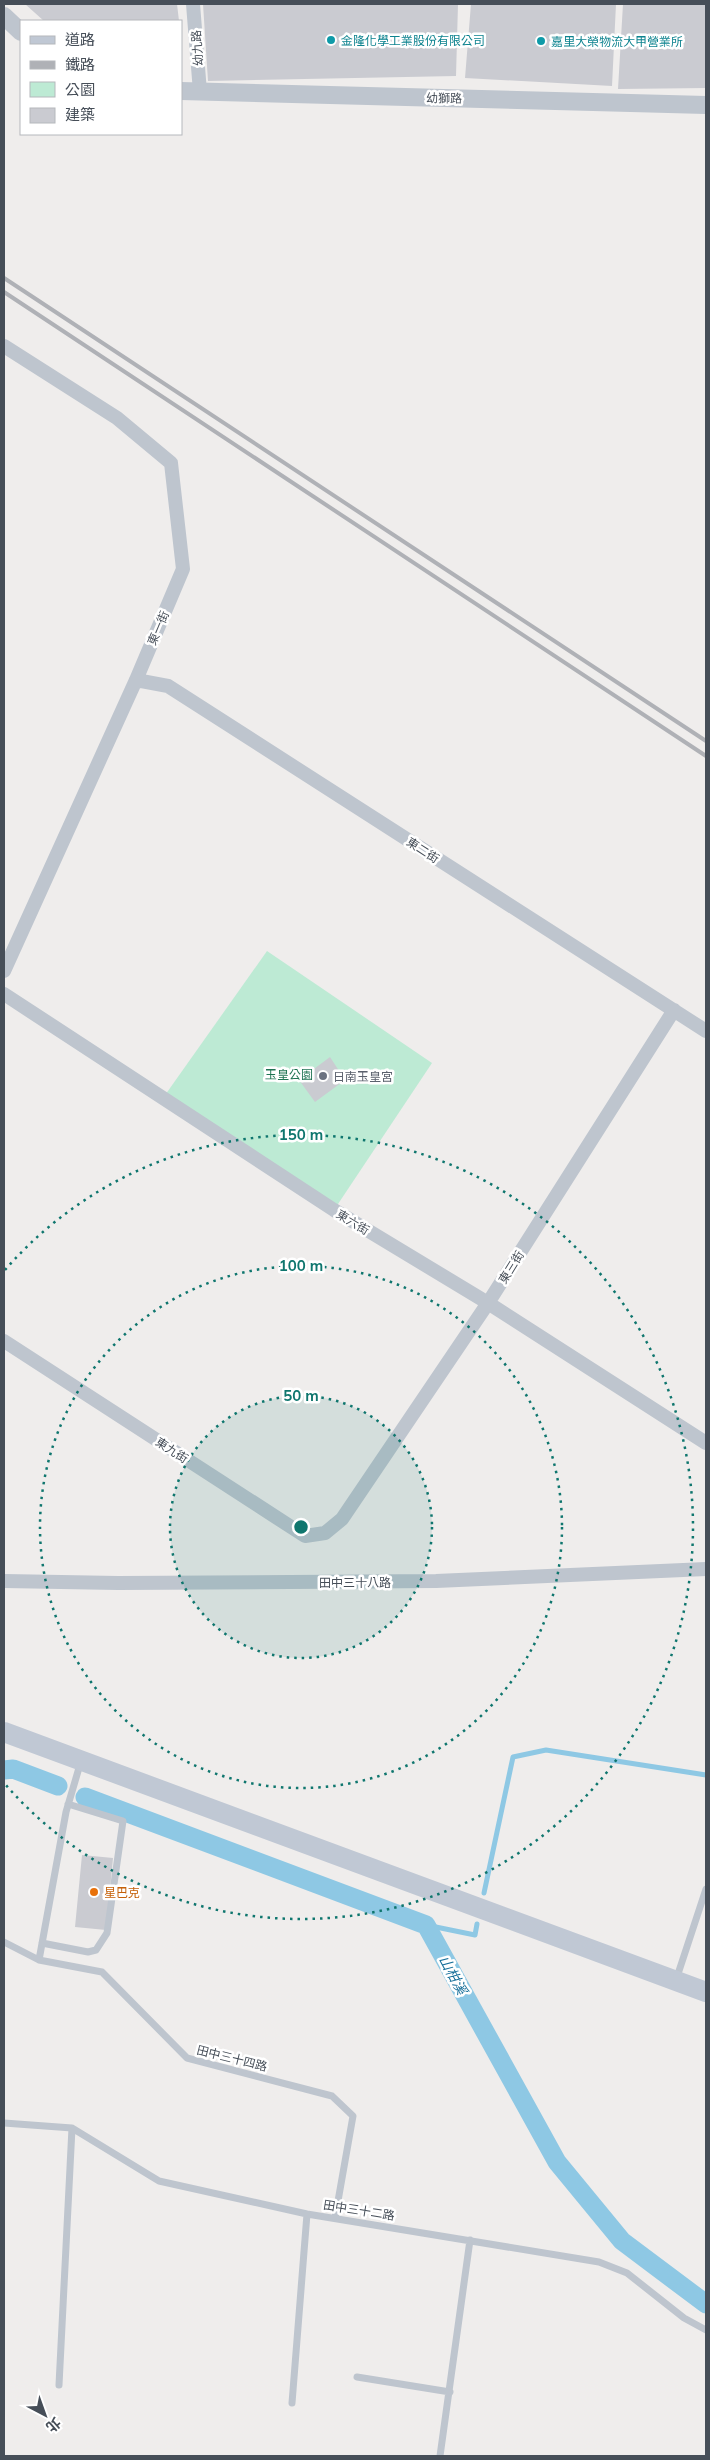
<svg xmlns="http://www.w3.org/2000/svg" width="710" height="2460" font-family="Mulish,'Noto Sans TC',sans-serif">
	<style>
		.green { fill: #bdead4 }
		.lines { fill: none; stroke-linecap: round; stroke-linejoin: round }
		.stream { stroke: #8ec8e4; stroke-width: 5 }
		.canal { stroke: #8ec8e4; stroke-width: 19 }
		.building { fill: #cacbd1 }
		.service { stroke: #bec5ce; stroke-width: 7 }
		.minor { stroke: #bec5ce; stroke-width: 14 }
		.tertiary { stroke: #bec5ce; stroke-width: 18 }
		.secondary { stroke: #c0c8d4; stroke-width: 20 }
		.rail { stroke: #afb1b6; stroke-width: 4 }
		.ring { fill: none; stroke: #0f766e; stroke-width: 2.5; stroke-dasharray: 2.5 5 }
		.culture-dot { fill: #0f9aa8; stroke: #fff; stroke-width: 2 }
		.worship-dot { fill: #6b7280; stroke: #fff; stroke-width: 2 }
		.food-dot { fill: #e8710a; stroke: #fff; stroke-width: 2 }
		.labels { text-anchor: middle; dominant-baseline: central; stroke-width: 5; stroke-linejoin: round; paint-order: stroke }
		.culture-label { font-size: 12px; fill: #0d838f; stroke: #fff; text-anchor: start }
		.street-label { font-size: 12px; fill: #464e58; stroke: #fff }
		.park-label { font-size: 12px; fill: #1e7352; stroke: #fff }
		.worship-label { font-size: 12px; fill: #5b616d; stroke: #fff; text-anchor: start }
		.food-label { font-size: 12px; fill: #c56008; stroke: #fff; text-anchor: start }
		.water-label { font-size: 14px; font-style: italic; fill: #176f9a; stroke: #fff }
		.centre { fill: #0f766e; stroke: #fff; stroke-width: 2.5 }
		.ring-label { font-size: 15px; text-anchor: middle; font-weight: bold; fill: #0f766e; stroke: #fff; stroke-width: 5; stroke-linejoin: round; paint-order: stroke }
	</style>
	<rect width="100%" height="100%" fill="#efedec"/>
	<path class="green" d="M267,951L432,1063L334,1210L163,1098Z"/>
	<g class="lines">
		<path class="stream" d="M484,1893L513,1757L546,1750L706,1775
			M426,1925L475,1935L477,1924"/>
		<path class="canal" d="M4,1770L13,1769L58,1786
			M85,1797L426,1925L557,2162L622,2241L706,2304"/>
	</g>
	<path class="building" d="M25,4H177L179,21H44Z
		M203,4H458L456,76L208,81Z
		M471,4H616L612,86L465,78Z
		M623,4H706V88L618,89Z
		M330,1057L345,1080L315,1102L299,1080Z
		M82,1855L113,1858L106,1930L75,1927Z"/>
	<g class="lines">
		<path class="service" d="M4,1942L39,1960L102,1972L187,2058L332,2096L353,2116L335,2218
			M42,1943L88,1952L96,1950L107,1933L123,1821L68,1804
			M39,1960L66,1812L81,1761
			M676,1980L706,1889
			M4,2123L72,2128L159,2181L307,2214L599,2262L627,2273L684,2318L706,2330
			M357,2377L450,2392
			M59,2385L72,2128
			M292,2403L307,2214
			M440,2456L470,2240"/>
		<path class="minor" d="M193,4L200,92
			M4,346L117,418L171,463L183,569L136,680L4,971
			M136,680L168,686L706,1031
			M4,994L334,1210L488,1303L706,1443
			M4,1341L305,1536L325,1533L342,1519L488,1303L674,1010
			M4,1581L118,1583L436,1581L706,1569"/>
		<path class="tertiary" d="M4,16L21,32
			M181,91L706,105"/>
		<path class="secondary" d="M4,1732L706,1992"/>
		<path class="rail" d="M4,278L706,741
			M4,292L706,756"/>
	</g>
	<circle cx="301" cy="1527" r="131" fill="#0f766e" fill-opacity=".12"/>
	<g class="ring">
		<circle cx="301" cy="1527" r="131"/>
		<circle cx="301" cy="1527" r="261"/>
		<path d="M5 1270A392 392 0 1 1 5 1784"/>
	</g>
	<g class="culture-dot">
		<circle cx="331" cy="40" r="5"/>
		<circle cx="541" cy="41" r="5"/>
	</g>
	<circle class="worship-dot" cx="323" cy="1076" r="5"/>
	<circle class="food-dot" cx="94" cy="1892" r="5"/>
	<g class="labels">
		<g class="culture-label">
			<text x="341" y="40">金隆化學工業股份有限公司</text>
			<text x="551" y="41">嘉里大榮物流大甲營業所</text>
		</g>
		<g class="street-label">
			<text transform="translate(197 48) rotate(-94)">幼九路</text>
			<text transform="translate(444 98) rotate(1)">幼獅路</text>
			<text transform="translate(158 628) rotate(-67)">東一街</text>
			<text transform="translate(423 850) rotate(33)">東二街</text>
			<text transform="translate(353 1222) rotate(31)">東六街</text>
			<text transform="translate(511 1267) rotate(-58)">東三街</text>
			<text transform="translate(172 1450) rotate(33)">東九街</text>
			<text x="355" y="1582">田中三十八路</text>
			<text transform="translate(232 2058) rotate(14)">田中三十四路</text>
			<text transform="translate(359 2210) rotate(9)">田中三十二路</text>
		</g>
		<g class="park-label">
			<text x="289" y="1074">玉皇公園</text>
		</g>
		<g class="worship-label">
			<text x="333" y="1076">日南玉皇宮</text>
		</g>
		<g class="food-label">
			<text x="104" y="1892">星巴克</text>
		</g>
		<g class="water-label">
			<text transform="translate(453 1975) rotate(61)">山柑溪</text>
		</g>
	</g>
	<circle cx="301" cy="1527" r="8" class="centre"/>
	<g class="ring-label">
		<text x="301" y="1140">150 m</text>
		<text x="301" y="1271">100 m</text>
		<text x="301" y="1401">50 m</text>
	</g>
	<rect width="710" height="2460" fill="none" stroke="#464e58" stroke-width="10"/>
	<rect x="20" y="20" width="162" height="115" fill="#ffffff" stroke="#b5b8bc"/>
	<rect x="30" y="36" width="25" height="8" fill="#c0c8d4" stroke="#b5b8bc"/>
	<text x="65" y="45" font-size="15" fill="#464e58">道路</text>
	<rect x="30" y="61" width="25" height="8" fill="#afb1b6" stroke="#b5b8bc"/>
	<text x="65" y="70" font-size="15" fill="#464e58">鐵路</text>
	<rect x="30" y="82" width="25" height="15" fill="#bdead4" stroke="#b5b8bc"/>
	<text x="65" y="95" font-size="15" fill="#464e58">公園</text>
	<rect x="30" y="108" width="25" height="15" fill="#cacbd1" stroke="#b5b8bc"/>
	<text x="65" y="120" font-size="15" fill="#464e58">建築</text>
	<g transform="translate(45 2415) rotate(139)" stroke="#ffffff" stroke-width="4" paint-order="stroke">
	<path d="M0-4L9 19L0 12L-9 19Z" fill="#464e58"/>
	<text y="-8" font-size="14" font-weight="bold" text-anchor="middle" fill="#464e58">北</text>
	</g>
</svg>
